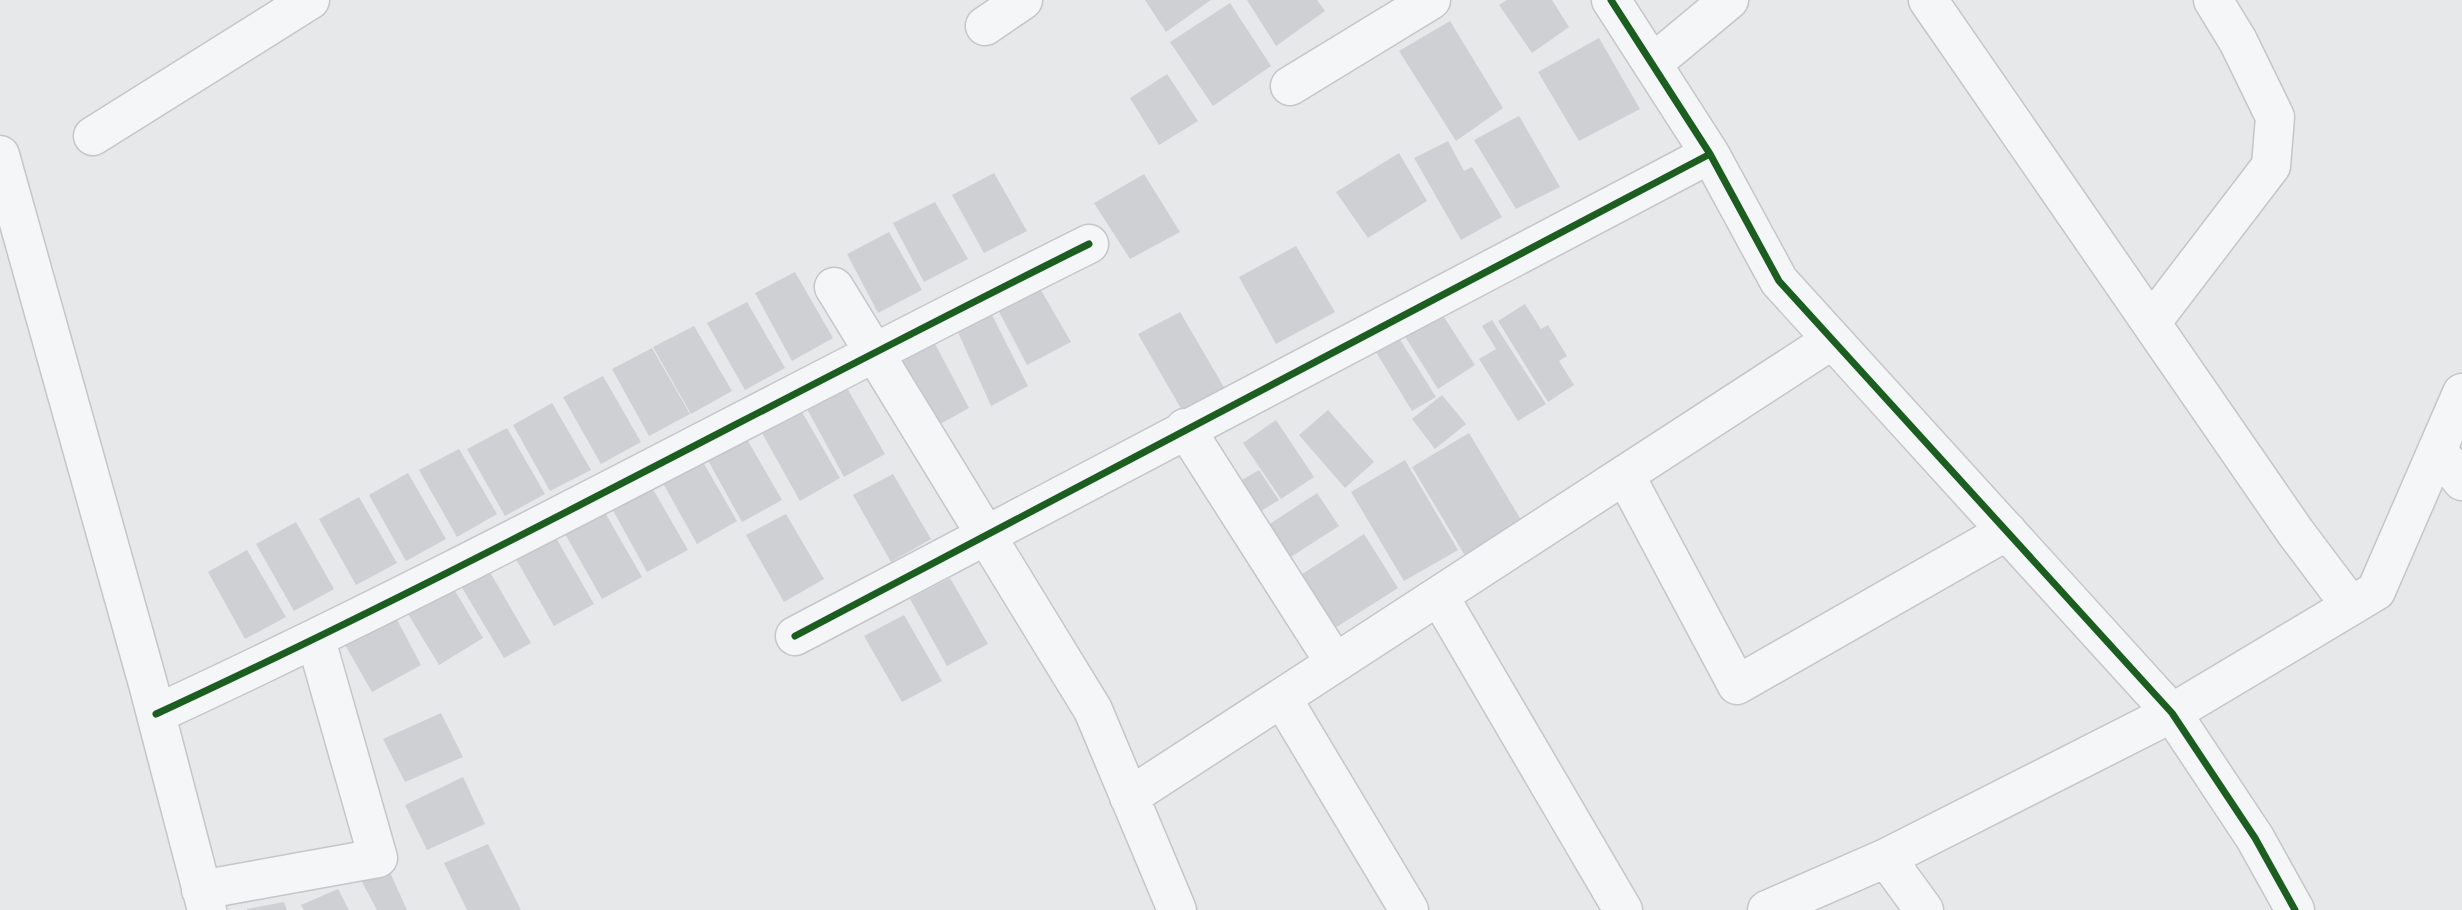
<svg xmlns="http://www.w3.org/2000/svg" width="2462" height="910" font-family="Karla,sans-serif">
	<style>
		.building { fill: #ced0d3 }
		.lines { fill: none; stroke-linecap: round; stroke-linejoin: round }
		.minor-casing { stroke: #c4c6c8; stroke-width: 41 }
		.minor { stroke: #f5f6f7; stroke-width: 38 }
		.cycleway-casing { stroke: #f4f6f9; stroke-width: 11 }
		.cycleway { stroke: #1b5e20; stroke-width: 7 }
	</style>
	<rect width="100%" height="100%" fill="#e6e8ea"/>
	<path class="building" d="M1145,0H1211L1166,32Z
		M1247,0H1317L1325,11L1276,46Z
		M1507,0H1552L1569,27L1532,53L1499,5Z
		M1230,3L1271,66L1213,106L1170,42Z
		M1450,21L1503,108L1456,141L1399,51Z
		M1599,38L1640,109L1579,141L1538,72Z
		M1167,74L1198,121L1159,145L1130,98Z
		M1519,116L1560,187L1516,209L1474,140Z
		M1448,141L1464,171L1472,167L1502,217L1461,240L1414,158Z
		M1399,153L1427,201L1368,238L1336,192Z
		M994,173L1027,231L984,253L952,195Z
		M1144,174L1180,232L1130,259L1094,203Z
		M935,202L968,259L924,282L893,223Z
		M889,232L922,290L878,313L847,254Z
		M1296,246L1335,312L1276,344L1239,277Z
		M795,272L833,338L792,361L755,293Z
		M1038,285L1071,342L1027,365L996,306Z
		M747,302L785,368L745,390L707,323Z
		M1525,304L1541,329L1548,325L1567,356L1559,361L1574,385L1548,402L1498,321Z
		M1440,311L1475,365L1438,389L1404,335Z
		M1180,312L1225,389L1183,412L1138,334Z
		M992,315L1028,386L991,406L957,330Z
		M1492,320L1546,404L1518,421L1479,359L1496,349L1482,326Z
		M694,326L732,391L691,414L653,347Z
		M932,338L969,408L933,428L897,358Z
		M1399,338L1436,397L1412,411L1376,352Z
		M652,348L690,414L649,436L612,369Z
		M603,376L641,442L601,464L563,397Z
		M847,388L885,454L844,477L807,409Z
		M1442,395L1466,424L1435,449L1412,419Z
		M552,403L591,470L550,491L513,425Z
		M1328,410L1374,462L1345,488L1299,435Z
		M802,412L840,478L800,501L762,433Z
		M1276,420L1314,477L1281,499L1243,443Z
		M507,428L545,494L505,516L467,449Z
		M1469,433L1524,525L1467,559L1412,467Z
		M744,434L782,500L742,522L705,455Z
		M459,449L497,514L457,537L419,470Z
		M699,455L737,521L697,544L659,476Z
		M1405,460L1458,550L1404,581L1351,492Z
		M1259,470L1279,500L1250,518L1230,487Z
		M408,473L446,539L406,561L369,495Z
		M893,474L931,539L891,562L853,495Z
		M650,484L688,550L647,572L610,505Z
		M1317,493L1339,526L1283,562L1262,529Z
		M359,497L397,563L356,585L319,519Z
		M604,511L642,577L602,599L564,532Z
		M786,514L824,579L784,602L746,535Z
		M296,522L334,589L294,611L256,544Z
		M1364,534L1398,588L1324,635L1290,582Z
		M556,538L594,604L554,626L516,559Z
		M247,550L286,617L245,639L208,572Z
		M487,567L531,643L504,658L458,581Z
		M950,578L988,644L947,666L910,599Z
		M451,584L483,638L439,665L405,609Z
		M904,615L942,681L902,702L864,636Z
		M395,616L421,665L372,692L344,643Z
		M441,713L463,757L405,782L383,739Z
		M463,777L485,824L427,850L405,805Z
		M488,844L521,910H467L444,863Z
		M388,868L407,910H377L362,882Z
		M338,889L349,910H304L301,905Z
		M284,902L287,910H247V909Z"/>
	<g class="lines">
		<g class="minor-casing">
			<path id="minor" d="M1611,0L1710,154L1779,281L2172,713L2255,838L2295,910
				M1928,0L2296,533L2351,606
				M985,26L1023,0
				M1652,64L1729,0
				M1290,86L1431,0
				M93,136L310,0
				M0,155L148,684L207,910
				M834,287L1093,710L1177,910
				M2151,323L2271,166L2275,117L2238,41L2213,0
				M1185,428L1335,663
				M2437,450L2462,481
				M1625,475L1737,685L2007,531
				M1439,596L1623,910
				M795,636L1710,154
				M1282,698L1409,910
				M156,714C472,568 777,399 1089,244
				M1129,797L1832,340
				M1886,858L1924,910
				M201,890L378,858L316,640
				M1767,910L1886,858L2172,713L2376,591L2462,393"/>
		</g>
		<use href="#minor" class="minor"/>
		<g class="cycleway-casing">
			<path id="cycleway" d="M1611,0L1710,154L1779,281L2172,713L2255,838L2295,910
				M795,636L1710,154
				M156,714C472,568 777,399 1089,244"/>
		</g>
		<use href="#cycleway" class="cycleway"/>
	</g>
</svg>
